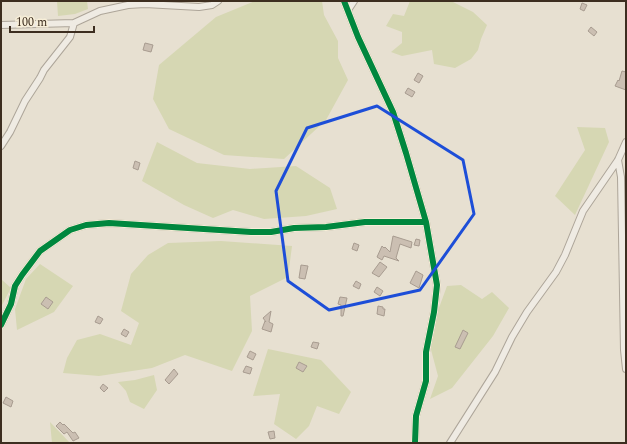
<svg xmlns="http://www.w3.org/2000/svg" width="627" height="444" font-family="Spectral,serif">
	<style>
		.green { fill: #d6d7b3 }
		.building { fill: #cbbfb2; stroke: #a89c90 }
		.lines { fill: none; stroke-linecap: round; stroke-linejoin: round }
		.minor-casing { stroke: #ada599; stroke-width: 8 }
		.minor { stroke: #efebe3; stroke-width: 6 }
		.cycleway-casing { stroke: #f7eed8; stroke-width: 8 }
		.cycleway { stroke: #00873e; stroke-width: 6 }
		.marked { fill: none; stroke: #1d4ed8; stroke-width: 3; stroke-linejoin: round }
	</style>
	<rect width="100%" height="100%" fill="#e7e0d1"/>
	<path class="green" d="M57,1H87L88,9L75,14L58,16Z
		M255,1H322L324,15L338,41V58L348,80L326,120L284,159L224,155L169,129L153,99L159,65L216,17Z
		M410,1H451L473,12L487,25L481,39L478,50L471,59L455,68L434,64L432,50L402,56L391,52L402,43V32L386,26L393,14L404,16Z
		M577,127L605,128L609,142L575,215L555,196L585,150Z
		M157,142L197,163L250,169L296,166L330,188L337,209L306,216L264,219L233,210L213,218L184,205L142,181Z
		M221,241L292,246L288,277L250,296L252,331L232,371L185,355L152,368L99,376L63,373L67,358L77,340L100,334L131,345L139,323L121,311L131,274L148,255L168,243Z
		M40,264L73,286L54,312L17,330L15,309L26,279Z
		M1,279L11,288L1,307Z
		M461,285L482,299L492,292L509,308L493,336L452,388L430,399L438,376L430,346L436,316L447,286Z
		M268,349L321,360L351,392L339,414L317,406L309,426L296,439L274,424L280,394L253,396Z
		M154,375L157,390L144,409L130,402L126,391L118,382L135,380Z
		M50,422L70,443H52Z"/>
	<path class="building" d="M582,3L587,5L584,11L580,9Z
		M591,27L597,32L594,36L588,31Z
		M145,43L153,45L151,52L143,50Z
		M622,71L626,72V90L615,86L618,80L619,81Z
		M418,73L423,76L419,83L414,80Z
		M408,88L415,92L412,97L405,93Z
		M135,161L140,163L138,170L133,168Z
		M393,236L412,242L411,248L400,244L396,258L399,261L384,256L382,260L377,257L382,246L384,248L385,247L390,252Z
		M416,239L420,240L419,246L414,245Z
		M354,243L359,245L357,251L352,249Z
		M380,262L387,267L379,277L372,273Z
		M301,265L308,266L305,279L299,278Z
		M416,271L423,275L419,288L410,283Z
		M356,281L361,284L359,289L353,286Z
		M377,287L383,291L380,296L374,292Z
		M46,297L53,302L48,309L41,304Z
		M340,297L347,298L343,316H341V305L338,304Z
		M378,306L383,307V309H385L384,316L377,314Z
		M271,311L269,322L273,324L271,332L262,329L265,321L266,322L263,318Z
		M98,316L103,319L100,324L95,322Z
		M124,329L129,332L126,337L121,334Z
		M463,330L468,333L460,349L455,347Z
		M313,342L319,343L317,349L311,347Z
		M250,351L256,354L253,360L247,357Z
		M299,362L307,366L303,372L296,368Z
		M246,366L252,368L250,374L243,372Z
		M174,369L178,374L169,384L165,380Z
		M103,384L108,388L104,392L100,388Z
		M6,397L13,401L11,407L3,403Z
		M60,422L63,425L64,424L73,433L75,432L79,438L73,441L67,432L64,434L56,426Z
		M274,431L275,438L270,439L268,432Z"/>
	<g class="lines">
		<g class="minor-casing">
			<path id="minor" d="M344,1L358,37L393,112L406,153L426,222L437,285L434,312L426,352V381L416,416L415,443
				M348,10L354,1
				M1,25L74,23L100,11L128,5L145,4L199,7L212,5L218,1
				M1,146L10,132L25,101L40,78L44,70L70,37L74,23
				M618,160L621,177L624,350L626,369
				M1,325L11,304L15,286L22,275L40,251L70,230L86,225L109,223L251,232H271L294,228L326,227L365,222H426
				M450,443L495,372L512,337L527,312L556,272L565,255L583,211L618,160L626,142"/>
		</g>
		<use href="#minor" class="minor"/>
		<g class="cycleway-casing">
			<path id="cycleway" d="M344,1L358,37L393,112L406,153L426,222L437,285L434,312L426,352V381L416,416L415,443
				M1,325L11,304L15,286L22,275L40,251L70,230L86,225L109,223L251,232H271L294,228L326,227L365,222H426"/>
		</g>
		<use href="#cycleway" class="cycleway"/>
	</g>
	<path class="marked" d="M377,106L463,160L474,214L420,290L329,310L288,281L276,191L307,128Z"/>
	<rect width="627" height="444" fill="none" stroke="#3d2e20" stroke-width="4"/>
	<path d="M10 26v6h84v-6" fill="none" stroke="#3d2e20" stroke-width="2"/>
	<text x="16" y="26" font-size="12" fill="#3d2e20" stroke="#f7eed8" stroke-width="3" paint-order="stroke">100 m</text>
</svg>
